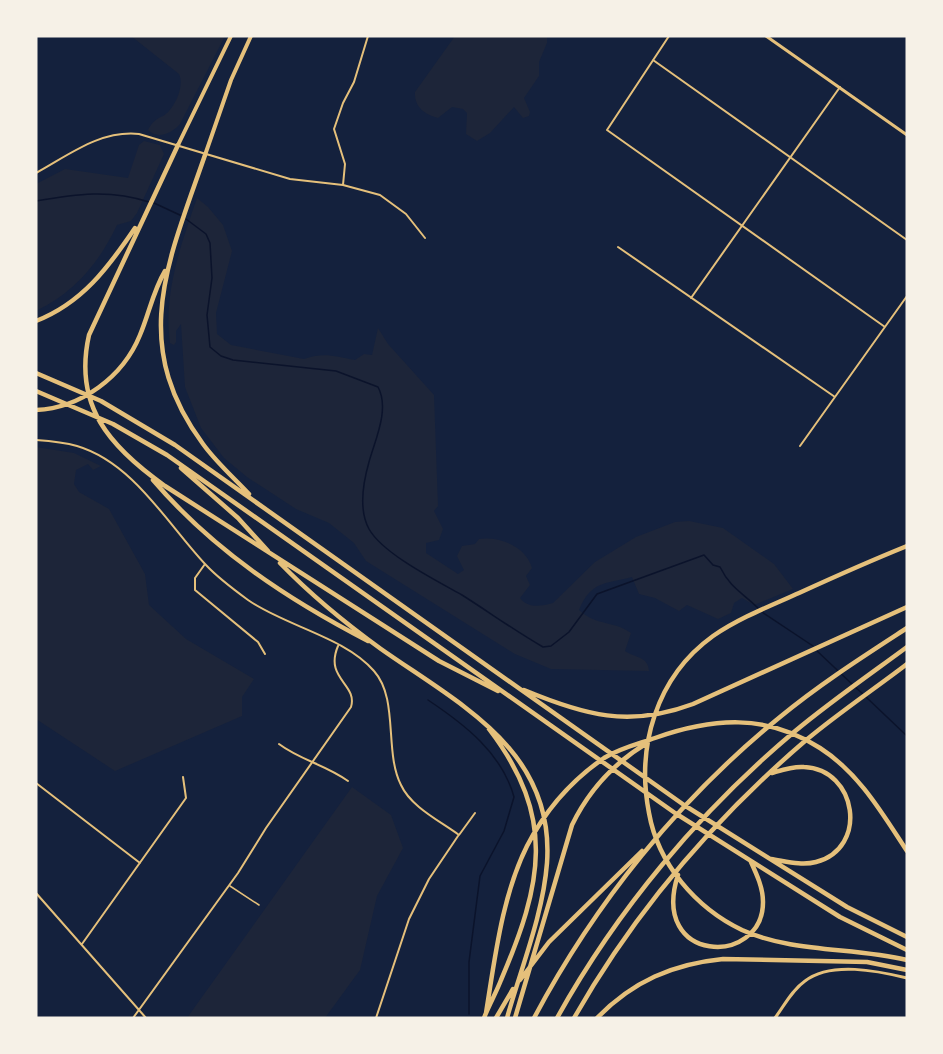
<svg xmlns="http://www.w3.org/2000/svg" width="943" height="1054" font-family="'PT Serif',serif">
	<style>
		.green { fill: #1d2539 }
		.lines { fill: none; stroke-linecap: round; stroke-linejoin: round }
		.stream { stroke: #0b132b; stroke-width: 1.5 }
		.service { stroke: #e5c07b; stroke-width: 1.5 }
		.minor { stroke: #e5c07b; stroke-width: 2 }
		.tertiary { stroke: #e5c07b; stroke-width: 3 }
		.secondary { stroke: #e5c07b; stroke-width: 3 }
		.primary { stroke: #e5c07b; stroke-width: 4 }
		.motorway { stroke: #e5c07b; stroke-width: 4.5 }
	</style>
	<rect width="100%" height="100%" fill="#14213d"/>
	<path class="green" d="M131,36H225L180,124C172,133 158,140 148,130C155,116 162,119 169,111C177,102 184,85 179,74Z
		M455,36H547V43L539,62V76L524,98L530,112L529,116L523,118L514,107L490,133L477,141L466,134L467,113L463,109L452,107L438,118C425,115 414,107 415,92Z
		M144,141L160,145L164,154L137,213L131,221L117,225C99,263 75,292 36,311V184L65,169L128,178L139,145Z
		M197,198L208,207L223,225L232,251L216,313L217,334L231,345L304,359C324,352 334,356 355,360L364,354L372,355L378,328L388,344L434,395L438,506L434,511L443,529L439,540L426,543V553L458,574L464,570L457,556L462,546L475,544L479,539C499,536 526,546 532,568L526,576L530,585L520,598C528,609 542,606 553,603L595,562L636,537L675,522L689,521L723,528L774,564L793,589L754,605L742,598L734,603L731,613L718,619L687,605L679,611L655,598L639,594L632,577C605,584 591,581 579,610C596,626 615,621 631,633L625,651C635,658 648,656 649,671L551,669L515,654L366,561L354,543L329,523L296,509L247,477L224,458L201,428L185,387L181,324L176,331V342L174,345L170,343C163,294 181,244 197,198Z
		M36,447L74,453L101,466L93,470L88,464L76,470L74,484L79,492L109,509L145,574L149,605L186,639L254,679L242,697V716L115,771L36,719Z
		M352,787L391,815L403,848L377,896L360,970L325,1018H187Z"/>
	<g class="lines">
		<path class="stream" d="M36,201C76,194 110,189 149,202
			M154,203L182,216
			M186,219L206,234L210,243L212,278L207,315L210,347L221,356L233,360L336,371L378,387C390,409 375,440 369,462C363,483 358,509 369,529C383,554 437,581 462,595C489,612 515,631 543,647L551,646L569,632L597,594L704,555L713,565L720,567C731,589 742,592 759,609
			M762,612L813,646
			M816,650L852,684
			M855,687L863,694
			M866,697L907,736
			M428,700C464,724 502,753 514,797L504,831L480,876L469,962V1014"/>
		<path class="service" d="M230,886L259,905"/>
		<path class="minor" d="M669,36L607,130L885,327
			M653,60L907,240
			M36,173C69,155 100,130 139,134L290,179L343,185L380,195L406,214L425,238
			M343,185L345,164L334,129L343,103L354,82L368,36
			M618,247L835,397
			M691,298L840,87
			M36,440C50,441 63,442 77,446C134,463 168,525 206,565C218,578 233,589 248,600C285,626 345,637 374,671C399,699 384,752 401,785C411,807 440,821 459,835L475,813
			M800,446L907,296
			M205,564L195,578V590L258,642L265,654
			M279,744C300,760 326,765 348,781
			M36,783L140,863
			M36,893L146,1018
			M82,944L186,798L183,777
			M133,1018L238,873L266,828L351,707C358,684 324,679 338,646
			M376,1018L409,919L429,879L458,836"/>
		<path class="tertiary" d="M775,1018C784,1006 792,990 805,981C831,961 878,971 907,978"/>
		<path class="secondary" d="M766,36L907,135"/>
		<path class="primary" d="M178,145L231,36
			M205,155L231,80L251,36"/>
		<path class="motorway" d="M178,145L89,335C73,406 110,447 165,486L439,661L498,691
			M205,155C169,260 128,343 203,444C216,462 234,478 249,494
			M36,321C82,303 108,268 135,228
			M36,373L101,401L175,445L684,805L847,907L907,937
			M36,391L113,424L167,455L675,813L840,917L907,950
			M36,410C81,408 123,377 140,335C149,314 153,291 165,271
			M181,468L238,518L268,551
			M153,480C213,550 287,599 368,641
			M907,546C870,561 834,577 799,593C770,606 739,618 713,636C656,677 636,747 649,813C658,864 696,908 742,930C793,953 853,947 907,960
			M280,563C311,595 345,623 381,649C459,704 555,750 547,863C543,915 521,968 507,1018
			M524,690C584,715 629,728 693,704L907,607
			M771,859C785,861 801,866 816,862C869,848 857,769 804,767C793,766 782,770 772,773
			M678,875C649,964 763,967 763,902C763,888 757,875 751,862
			M520,980L549,942L642,851
			M486,1013C495,958 502,896 527,846C545,811 572,780 604,758C620,748 638,744 655,738C712,718 766,713 820,748C859,773 882,813 907,851
			M484,1018C489,1005 496,993 501,980C542,884 557,818 489,729
			M496,1018L513,989
			M515,1018L572,825C589,790 614,763 647,743
			M534,1018C595,903 679,799 780,717C820,684 864,656 907,628
			M557,1018C617,910 699,812 794,732C830,702 869,675 907,647
			M574,1018C634,913 713,820 805,741C837,714 873,690 907,664
			M597,1018C633,981 673,964 723,959L867,962L907,970"/>
	</g>
	<rect width="943" height="1054" fill="none" stroke="#f6f1e7" stroke-width="75"/>
</svg>
